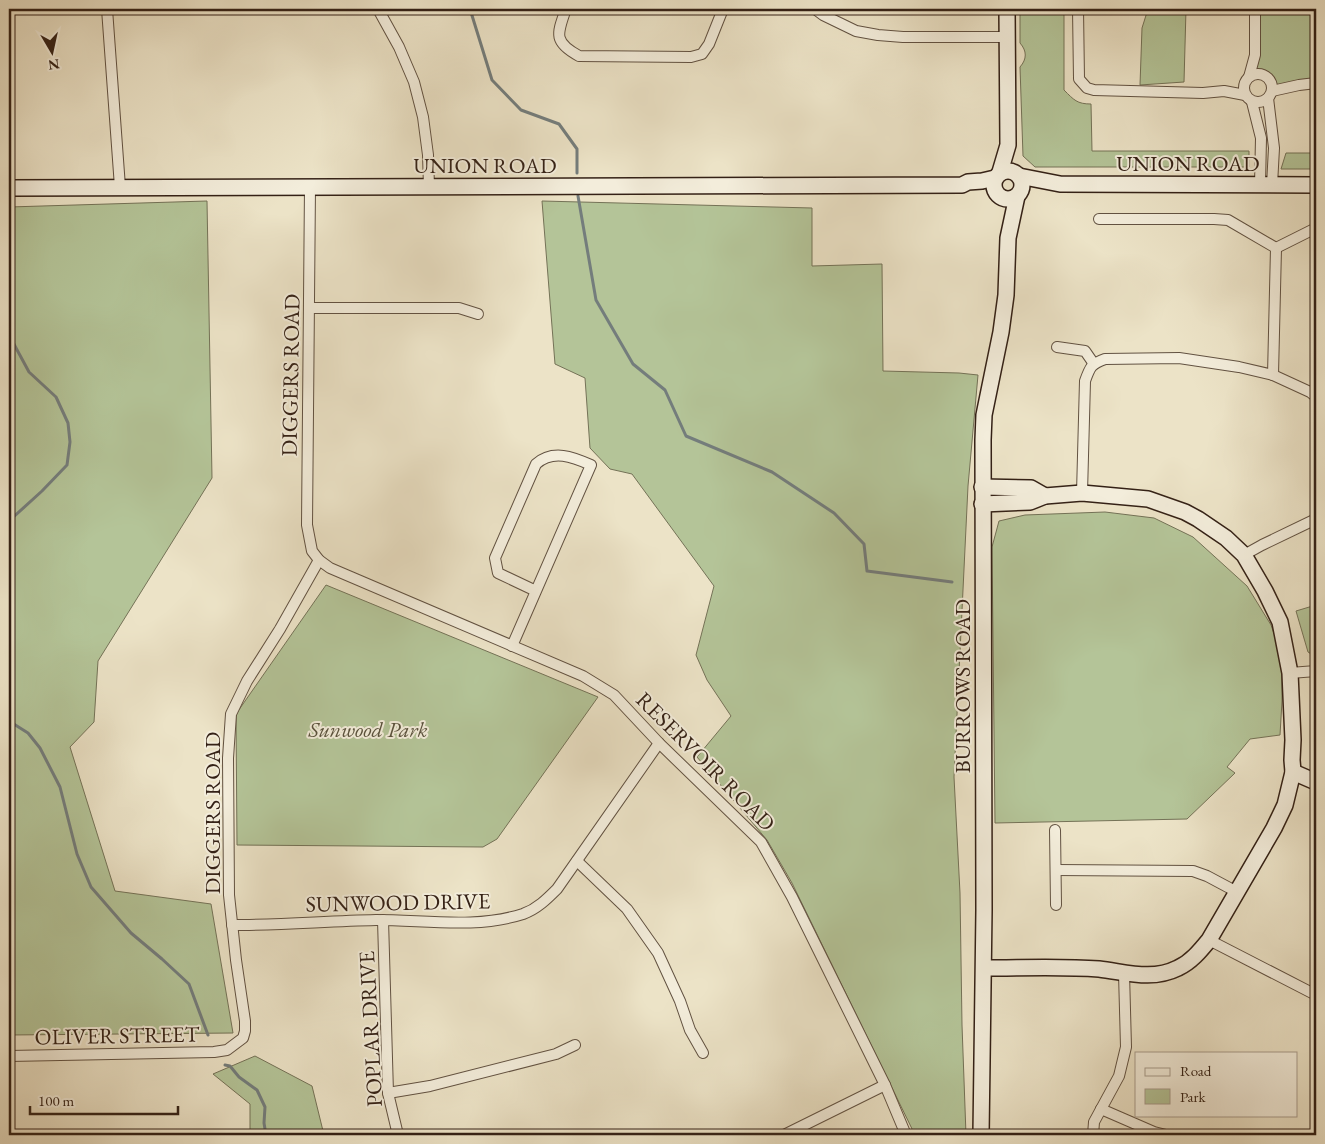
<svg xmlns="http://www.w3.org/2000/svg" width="1325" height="1144" font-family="'EB Garamond',serif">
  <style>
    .green { fill: #b4c498; stroke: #747257 }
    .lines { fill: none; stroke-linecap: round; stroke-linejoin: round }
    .stream { stroke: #747d7c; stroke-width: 3 }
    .street-casing { stroke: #625242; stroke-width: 12 }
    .secondary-casing { stroke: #342116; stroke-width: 18 }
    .street { stroke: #f3eddb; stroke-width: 10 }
    .secondary { stroke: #f3eddb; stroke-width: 15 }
    .labels { text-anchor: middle; stroke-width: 4; stroke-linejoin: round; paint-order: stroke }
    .street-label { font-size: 22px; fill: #342116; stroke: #f3eddb }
    .park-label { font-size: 22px; font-style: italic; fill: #5a523d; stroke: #f3eddb }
  </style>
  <rect width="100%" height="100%" fill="#ece3c7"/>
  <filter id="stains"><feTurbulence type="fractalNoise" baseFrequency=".004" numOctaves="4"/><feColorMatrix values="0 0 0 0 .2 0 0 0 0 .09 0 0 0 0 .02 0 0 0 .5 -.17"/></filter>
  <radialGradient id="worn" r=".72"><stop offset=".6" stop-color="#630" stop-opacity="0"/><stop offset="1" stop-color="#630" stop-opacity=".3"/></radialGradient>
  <!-- green -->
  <g class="green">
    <path d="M1020,9H1064V90C1074,100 1077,104 1091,104L1092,151H1249V167H1035L1023,156L1020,67C1027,59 1027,51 1020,43Z"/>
    <path d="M1148,9H1186L1184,82L1140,85L1142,28Z"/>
    <path d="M1255,9H1316V84L1277,86L1258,73L1255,65Z"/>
    <path d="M1286,153H1316V169H1281Z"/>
    <path d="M207,201L212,478L98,661L94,722L70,747L115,891L211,904L233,1033L9,1035V207Z"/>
    <path d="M542,201L812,208V266L882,264L883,371L959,373L978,375L968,486L954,777L960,893L962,1025L966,1135H915L792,883L767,840L697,757L731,716L707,680L696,655L714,586L632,474L610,469L590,448L585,378L555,364Z"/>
    <path d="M1105,512L1154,518L1193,537L1247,586L1271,625L1278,645L1282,668V701L1280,735L1250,739L1227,767L1235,773L1187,819L995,823L992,547L999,521L1025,515Z"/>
    <path d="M326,585L598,697L497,839L483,847L237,845L236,714Z"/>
    <path d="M1316,605V657L1308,652L1296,611Z"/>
    <path d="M255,1056L312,1086L324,1135H250V1104L213,1074Z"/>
  </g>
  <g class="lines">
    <!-- stream -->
    <g class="stream">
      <path d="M470,9L492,80L521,110L559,124L577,149V173"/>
      <path d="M578,196L596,300L633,364L665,390L686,436L772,472L834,513L864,544L867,571L952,582"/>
      <path d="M9,335L29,372L56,397L68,423L70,442L67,465L42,491L9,521"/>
      <path d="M9,721L28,733L40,748L60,787L77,854L91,887L131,933L162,959L189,984L208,1035"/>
      <path d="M225,1065L230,1066L239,1077L257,1090L265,1107L264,1123L266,1135"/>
    </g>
    <defs>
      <g id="street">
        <path d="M107,9L120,187"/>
        <path d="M378,9L399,47L414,82L423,117L428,155L429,187"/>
        <path d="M566,9C557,34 553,42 579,56L691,57L702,54L709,44L723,9"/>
        <path d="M815,9L823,15L856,31L878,35L903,37H1007"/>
        <path d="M1078,9L1079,79L1087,88L1094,90L1203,93L1224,91L1245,95"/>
        <circle cx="1258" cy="88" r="14"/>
        <path d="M1249,77L1255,55V9"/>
        <path d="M1272,91L1299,85L1316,83"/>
        <path d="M1268,98L1274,148L1272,185"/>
        <path d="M1252,102L1261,138L1260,185"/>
        <path d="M310,187L307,525L312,551L319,560L330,568L583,676L614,695L659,743L761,842L792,897L885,1085L906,1135"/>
        <path d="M1099,219H1214L1228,220L1276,248L1273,375"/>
        <path d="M1276,248L1316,228"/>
        <path d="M309,308H459L478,314"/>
        <path d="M1057,347L1085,351L1094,364"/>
        <path d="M1082,493L1085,381C1090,367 1091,364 1105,359L1179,358L1239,367L1273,375L1310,392L1316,397"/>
        <path d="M1244,555L1262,545L1316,519"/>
        <path d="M512,646L591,465C573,457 553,449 536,464L495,558L498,573L536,591"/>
        <path d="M1290,673L1316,671"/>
        <path d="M1055,830L1056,905"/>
        <path d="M577,861L627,909L658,953L680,1001L690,1030L703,1053"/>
        <path d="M1056,870L1193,871L1207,876L1237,892"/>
        <path d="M383,920L388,1093L398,1135"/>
        <path d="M232,925C280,925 328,921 376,920C425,920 476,929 523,914C537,909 547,899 557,889L659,743"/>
        <path d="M1209,940L1316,995"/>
        <path d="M9,1056L214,1052L227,1050L243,1038L245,1031V1021L236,960L229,895L228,758L231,714L247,681L280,629L319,560"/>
        <path d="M388,1093L430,1086L556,1054L575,1045"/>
        <path d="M1101,1109L1154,1132L1166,1135"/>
        <path d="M784,1135L885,1085"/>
        <path d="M1093,1135L1094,1122L1119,1076L1126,1047L1124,973"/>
      </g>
      <g id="secondary">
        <circle cx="1008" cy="185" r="14"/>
        <path d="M1000,172L1008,145L1007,9"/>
        <path d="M1019,176L1060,184L1316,185"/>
        <path d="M9,188L962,185L968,182L982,181L995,178"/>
        <path d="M982,487L1031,488L1045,496"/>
        <path d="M982,504L1030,502L1045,496L1082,493L1148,499L1185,512L1198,519L1226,538L1244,555L1265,591L1280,622L1290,673L1293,740L1292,760L1293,772L1285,805L1274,828L1209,940C1200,951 1191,962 1178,968C1152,981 1126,972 1099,969C1061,966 1022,968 984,968"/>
        <path d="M1293,772L1316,782"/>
        <path d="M981,1135L984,910L983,440L984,415L1001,332L1006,295L1008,238L1017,196"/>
      </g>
    </defs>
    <!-- street casing -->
    <use href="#street" class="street-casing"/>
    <!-- secondary casing -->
    <use href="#secondary" class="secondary-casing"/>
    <!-- street -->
    <use href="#street" class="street"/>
    <!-- secondary -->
    <use href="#secondary" class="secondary"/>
  </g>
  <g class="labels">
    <!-- street labels -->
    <g class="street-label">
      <text x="1188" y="171">UNION ROAD</text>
      <text x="485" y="173">UNION ROAD</text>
      <text transform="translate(290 375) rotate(-89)" y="8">DIGGERS ROAD</text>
      <text transform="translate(962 686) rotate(-90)" y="8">BURROWS ROAD</text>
      <text transform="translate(706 761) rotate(45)" y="8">RESERVOIR ROAD</text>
      <text transform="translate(212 813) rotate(-90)" y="8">DIGGERS ROAD</text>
      <text transform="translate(398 902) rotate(-1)" y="8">SUNWOOD DRIVE</text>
      <text transform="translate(370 1029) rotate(-93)" y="8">POPLAR DRIVE</text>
      <text transform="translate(117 1035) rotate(-1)" y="8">OLIVER STREET</text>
    </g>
    <!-- park labels -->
    <g class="park-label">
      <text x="368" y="737">Sunwood Park</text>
    </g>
  </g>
  <!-- margin -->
  <rect width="1325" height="1144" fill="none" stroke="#ece3c7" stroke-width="30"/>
  <rect x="10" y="10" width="1305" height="1124" fill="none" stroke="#342116" stroke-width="2.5"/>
  <rect x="15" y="15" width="1295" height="1114" fill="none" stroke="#342116"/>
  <!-- legend -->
  <rect x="1135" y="1052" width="162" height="65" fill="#f3eddb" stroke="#a79b8c"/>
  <rect x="1145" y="1068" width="25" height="8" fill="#f3eddb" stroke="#a79b8c"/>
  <text x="1180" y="1076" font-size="15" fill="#342116">Road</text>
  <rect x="1145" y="1089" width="25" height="15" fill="#b4c498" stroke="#a79b8c"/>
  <text x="1180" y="1102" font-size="15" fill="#342116">Park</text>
  <!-- north arrow -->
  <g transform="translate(52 52) rotate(171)" stroke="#f3eddb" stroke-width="4" paint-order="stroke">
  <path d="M0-4L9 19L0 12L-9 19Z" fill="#342116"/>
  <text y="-8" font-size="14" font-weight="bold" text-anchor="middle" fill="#342116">N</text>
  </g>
  <!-- scale -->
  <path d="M30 1106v8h148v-8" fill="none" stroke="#342116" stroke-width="2.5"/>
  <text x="38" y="1106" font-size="15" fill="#342116" stroke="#f3eddb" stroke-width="4" paint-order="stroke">100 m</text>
  <rect width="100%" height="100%" filter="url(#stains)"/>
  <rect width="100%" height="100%" fill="url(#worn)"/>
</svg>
